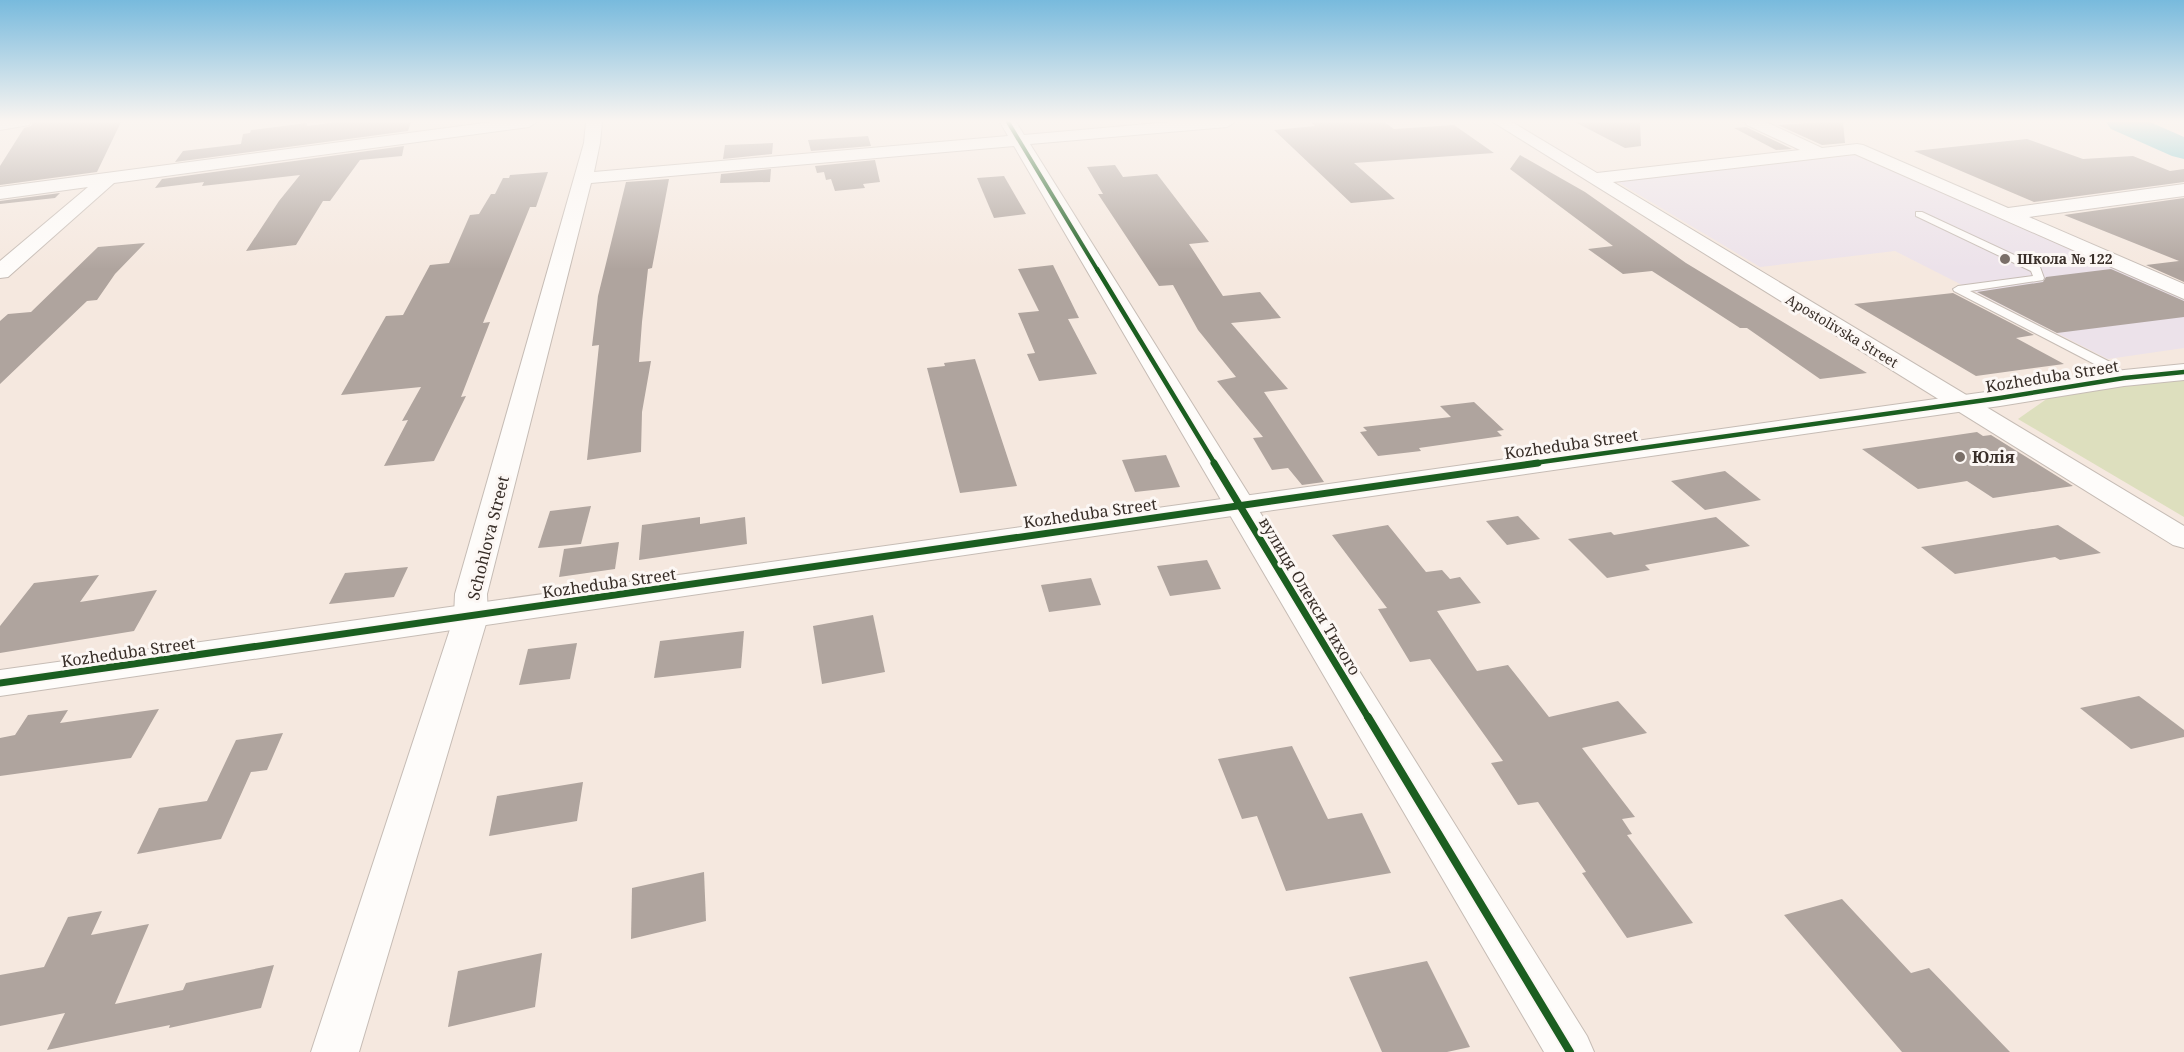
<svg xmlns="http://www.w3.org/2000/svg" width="2184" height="1052" font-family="'Noto Serif',serif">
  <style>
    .education { fill: #ece2ea }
    .green { fill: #dddfbe }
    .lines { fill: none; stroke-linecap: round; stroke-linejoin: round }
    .river { fill: #71c4cc; fill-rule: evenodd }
    .building { fill: #afa49e }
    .service-casing { stroke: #c6bcb5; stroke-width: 2 }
    .minor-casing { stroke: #c6bcb5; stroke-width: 2 }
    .tertiary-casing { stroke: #c6bcb5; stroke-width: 2 }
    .service { fill: #fefcfa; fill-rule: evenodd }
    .minor { fill: #fefcfa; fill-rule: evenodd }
    .tertiary { fill: #fefcfa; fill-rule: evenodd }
    .cycleway-far3-casing { stroke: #fcf7f4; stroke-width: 6 }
    .cycleway-far2-casing { stroke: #fcf7f4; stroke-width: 8 }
    .cycleway-far1-casing { stroke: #fcf7f4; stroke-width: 10 }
    .cycleway-casing { stroke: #fcf7f4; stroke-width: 12 }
    .cycleway-far3 { stroke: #1b5e20; stroke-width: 4 }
    .cycleway-far2 { stroke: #1b5e20; stroke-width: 4.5 }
    .cycleway-far1 { stroke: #1b5e20; stroke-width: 7 }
    .cycleway { stroke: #1b5e20; stroke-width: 8 }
    .poi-dot { fill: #7a6f68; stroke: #fcf7f4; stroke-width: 2 }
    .labels { text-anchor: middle; stroke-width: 6; stroke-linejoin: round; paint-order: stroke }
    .far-poi-label { font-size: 14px; font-weight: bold; fill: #382e28; stroke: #fcf7f4; text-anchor: start }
    .far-street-label { font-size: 14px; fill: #382e28; stroke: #fcf7f4 }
    .street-label { font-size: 16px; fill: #382e28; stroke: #fcf7f4 }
    .poi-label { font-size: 16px; font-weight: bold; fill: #382e28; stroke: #fcf7f4; text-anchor: start }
  </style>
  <rect width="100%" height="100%" fill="#f5e8df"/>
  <!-- education -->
  <path class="education" d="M1865,154L2184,297V348L2108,359L1895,251L1760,267L1616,181Z"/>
  <!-- green -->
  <path class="green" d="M2184,376V517L2018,419L2048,398Z"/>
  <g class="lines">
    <!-- river -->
    <path class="river" d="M2106,122H2150L2184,137V159L2172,156L2111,129Z"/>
  </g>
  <!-- building -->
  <g class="building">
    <path d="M33,122H121L97,172L0,185V166L24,128L31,126Z"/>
    <path d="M339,122H411L408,131L175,162L183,151L241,144L243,134L250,133L251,130L307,123V126Z"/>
    <path d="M1311,122H1384L1394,129L1454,125L1494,153L1354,163L1395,199L1351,203L1274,130L1315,126Z"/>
    <path d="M1575,122H1640L1641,146L1625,148Z"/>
    <path d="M1832,122H1843L1845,143L1822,145L1778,125Z"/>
    <path d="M1746,127L1792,149L1776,150L1734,128Z"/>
    <path d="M868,136L871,146L811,151L808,140Z"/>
    <path d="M2027,139L2083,159L2133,156L2170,171L2184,169V182L2034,202L1914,151Z"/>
    <path d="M773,143L772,154L723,159L725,145Z"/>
    <path d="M404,146L402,156L360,160L330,201H323L296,245L246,251L279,201L300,175L202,186L204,182L155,188L162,179Z"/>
    <path d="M1520,155L1585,192L1686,263L1867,373L1820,379L1747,328H1740L1652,271L1623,274L1588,249L1613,246L1510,169Z"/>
    <path d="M875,160L880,182L863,184L865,188L835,191L831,179L826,180L824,172L817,173L815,166Z"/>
    <path d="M1115,165L1123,177L1157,174L1209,242L1189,244L1223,296L1260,292L1281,318L1231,323L1288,389L1264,392L1324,482L1302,485L1288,468L1272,470L1253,438L1263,437L1217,381L1236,377L1198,330L1173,285L1159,286L1098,194H1103L1087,167Z"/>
    <path d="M771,169L770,182L720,183L721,174Z"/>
    <path d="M548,172L536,207H530L483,323L490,322L461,397L466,396L434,461L384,466L408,420L402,421L421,387L341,395L386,316L403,315L430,265L449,263L470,215L479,214L491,194H495L503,178H509L510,175Z"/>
    <path d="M1004,176L1026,214L994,218L977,178Z"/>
    <path d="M669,179L652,268L648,269L642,322L639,362L651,361L642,412L641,452L587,460L599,345L592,346L598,296L626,182Z"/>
    <path d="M60,193L55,198L0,204V201Z"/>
    <path d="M2184,198V282L2146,265L2179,261L2064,215Z"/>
    <path d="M145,243L115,274L97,300L87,301L0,384V321L8,314L31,312L98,247Z"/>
    <path d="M1053,265L1079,318L1068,319L1097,374L1039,381L1027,354L1035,353L1018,313L1039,311L1018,269Z"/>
    <path d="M2111,269L2184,301V317L2057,333L1977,292L2043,282L2046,277Z"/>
    <path d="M1953,293L2034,335L2016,338L2064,364L1976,376L1854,304Z"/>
    <path d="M975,359L1017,486L960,493L927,368L945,366L944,363Z"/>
    <path d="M1474,402L1504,430L1497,431L1502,436L1419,448L1421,451L1378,456L1360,432L1367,431L1363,427L1451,417L1440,406Z"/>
    <path d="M1977,432L1983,436L1991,435L2073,486L1993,498L1967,481L1918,489L1862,449Z"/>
    <path d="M1166,455L1180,487L1135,492L1122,460Z"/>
    <path d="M1725,471L1761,500L1705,510L1671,481Z"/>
    <path d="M591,506L581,544L538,548L550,511Z"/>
    <path d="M1518,516L1540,539L1507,545L1486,521Z"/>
    <path d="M700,517V524L745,517L747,544L639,560L642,525Z"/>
    <path d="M1716,517L1750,546L1645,565L1650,570L1607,578L1568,539L1611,532L1614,535Z"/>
    <path d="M1388,525L1426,572L1442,570L1450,579L1460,577L1481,603L1437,611L1477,671L1508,665L1549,717L1618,701L1647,733L1582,748L1635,817L1622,819L1632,834L1627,835L1693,923L1627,938L1582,873L1586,872L1538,802L1518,805L1491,763L1503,761L1430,659L1410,662L1378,609L1387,608L1332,535Z"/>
    <path d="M2058,525L2101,553L2060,560L2055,557L1955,574L1921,547Z"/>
    <path d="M619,542L615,569L559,577L564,549Z"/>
    <path d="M1207,560L1221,589L1170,596L1157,566Z"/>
    <path d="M408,567L394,597L329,604L345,573Z"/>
    <path d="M99,575L80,602L157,590L134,631L0,653V626L34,583Z"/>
    <path d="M1091,578L1101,605L1049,612L1041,585Z"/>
    <path d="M873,615L885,672L822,684L813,626Z"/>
    <path d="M744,631L741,668L654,678L660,641Z"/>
    <path d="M577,643L570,679L519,685L528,649Z"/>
    <path d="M2139,696L2184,730V737L2131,749L2080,708Z"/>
    <path d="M159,709L131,758L0,776V738L15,735L28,715L68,710L60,723Z"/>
    <path d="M283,733L267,770L251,772L221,839L137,854L159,808L207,801L236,740Z"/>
    <path d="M1292,746L1328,819L1362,813L1391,873L1286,891L1257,816L1242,819L1218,759Z"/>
    <path d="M583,782L577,821L489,836L497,796Z"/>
    <path d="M704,872L706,921L631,939L632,888Z"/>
    <path d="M1842,899L1911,973L1929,968L2010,1052H1902L1784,915Z"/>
    <path d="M102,911L91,935L149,924L115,1004L183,990L186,983L274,965L261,1008L169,1028L170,1025L47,1050L65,1013L0,1026V975L44,967L68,917Z"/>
    <path d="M542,953L535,1007L448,1027L458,971Z"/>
    <path d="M1427,961L1470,1047L1447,1052H1382L1349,977Z"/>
  </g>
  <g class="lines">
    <defs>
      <path id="service" d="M1916,212H1922L2040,267L2044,278L2043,280L1970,291L2112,363L2128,375L2130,378L2128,381H2120L2104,369L1954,291L1953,289L1958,286L2033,276L2031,271L1916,216Z"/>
      <g id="minor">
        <path d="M0,122H31L29,125L0,130Z"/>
        <path d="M492,122H537L529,127L114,183L8,277L0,278V261L88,187L0,199V187Z"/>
        <path d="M586,122H602L600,143L594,172L1008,136L1000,122H1016L1024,135L1170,122H1235L1227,127L1030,144L1587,1036L1594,1052H1544L1014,146L591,183L487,594L488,617L359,1052H311L454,617L455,594L574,178L584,143Z"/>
        <path d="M1493,122H1512L1597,173L1800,150L1747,125L1745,122H1766L1822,148L1857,144L1863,145L2008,208L2184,184V196L2029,217L2184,284V299L1855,154L1613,182L2184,526V548L2173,545Z"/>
      </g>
      <path id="tertiary" d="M2184,364V380L2124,386L2000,406L1239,515L0,696V670L2000,390L2124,370Z"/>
    </defs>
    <!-- service casing -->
    <use href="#service" class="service-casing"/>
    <!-- minor casing -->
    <use href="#minor" class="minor-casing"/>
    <!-- tertiary casing -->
    <use href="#tertiary" class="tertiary-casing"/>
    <!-- service -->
    <use href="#service" class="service"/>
    <!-- minor -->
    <use href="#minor" class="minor"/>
    <!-- tertiary -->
    <use href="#tertiary" class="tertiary"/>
    <defs>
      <path id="cycleway-far3" d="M1008,122L1098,271"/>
      <g id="cycleway-far2">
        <path d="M1097,269L1215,464"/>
        <path d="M1527,464L2000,398L2124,378L2184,372"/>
      </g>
      <g id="cycleway-far1">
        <path d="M1214,463L1369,719"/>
        <path d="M0,683L1538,463"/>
      </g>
      <path id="cycleway" d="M1368,717L1570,1052"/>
    </defs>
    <!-- cycleway-far3 casing -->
    <use href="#cycleway-far3" class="cycleway-far3-casing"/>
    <!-- cycleway-far2 casing -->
    <use href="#cycleway-far2" class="cycleway-far2-casing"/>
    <!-- cycleway-far1 casing -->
    <use href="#cycleway-far1" class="cycleway-far1-casing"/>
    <!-- cycleway casing -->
    <use href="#cycleway" class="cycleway-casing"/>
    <!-- cycleway-far3 -->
    <use href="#cycleway-far3" class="cycleway-far3"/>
    <!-- cycleway-far2 -->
    <use href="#cycleway-far2" class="cycleway-far2"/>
    <!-- cycleway-far1 -->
    <use href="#cycleway-far1" class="cycleway-far1"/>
    <!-- cycleway -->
    <use href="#cycleway" class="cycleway"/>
  </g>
  <!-- sky -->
  <linearGradient id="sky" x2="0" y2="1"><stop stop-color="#78badd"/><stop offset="0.45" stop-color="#faf5f1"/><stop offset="1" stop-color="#faf5f1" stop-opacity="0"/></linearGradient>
  <rect width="2184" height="269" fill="url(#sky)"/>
  <!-- markers -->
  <g class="poi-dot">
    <circle cx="2005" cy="259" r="6"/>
    <circle cx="1960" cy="457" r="6"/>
  </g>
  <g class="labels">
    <!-- far-poi labels -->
    <g class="far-poi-label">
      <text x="2017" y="264">Школа № 122</text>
    </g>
    <!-- far-street labels -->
    <g class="far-street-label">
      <text transform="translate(1842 331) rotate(31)" y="5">Apostolivska Street</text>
    </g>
    <!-- street labels -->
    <g class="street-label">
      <text transform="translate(2052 376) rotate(-9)" y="6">Kozheduba Street</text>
      <text transform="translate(1571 444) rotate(-8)" y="6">Kozheduba Street</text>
      <text transform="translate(1090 513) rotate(-8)" y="6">Kozheduba Street</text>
      <text transform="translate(488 538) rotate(-76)" y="6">Schohlova Street</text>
      <text transform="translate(609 583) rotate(-8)" y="6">Kozheduba Street</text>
      <text transform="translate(1310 596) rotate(59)" y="6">вулиця Олекси Тихого</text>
      <text transform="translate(128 652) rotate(-8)" y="6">Kozheduba Street</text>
    </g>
    <!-- poi labels -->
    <g class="poi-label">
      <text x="1972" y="463">Юлія</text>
    </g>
  </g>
</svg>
